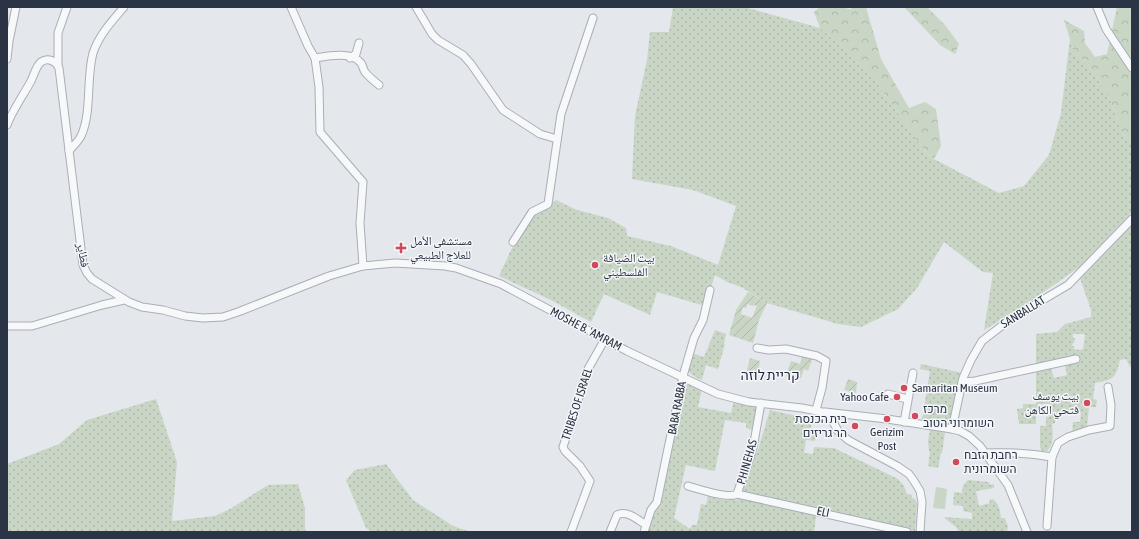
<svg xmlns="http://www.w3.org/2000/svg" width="1139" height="539" font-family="'Asap Condensed','Noto Naskh Arabic',Heebo,sans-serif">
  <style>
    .grass { fill: url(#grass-dots); fill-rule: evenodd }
    .forest { fill: url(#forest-crowns) }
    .garden { fill: url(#garden-furrows); fill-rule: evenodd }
    .pitch { fill: #c9d6c5 }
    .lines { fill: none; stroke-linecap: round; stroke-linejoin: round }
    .minor-casing { stroke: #a9aeb7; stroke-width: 9 }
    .minor { stroke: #f7f8fa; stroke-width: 7 }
    .poi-dot { fill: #d1495b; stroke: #f4f6f9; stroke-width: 1.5 }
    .labels { text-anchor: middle; stroke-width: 3; stroke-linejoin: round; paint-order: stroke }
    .poi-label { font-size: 12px; fill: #2b3445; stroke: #f4f6f9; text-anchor: start }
    .street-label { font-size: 12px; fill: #2b3445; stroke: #f4f6f9 }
    .quarter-label { font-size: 14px; fill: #1d2536; stroke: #f4f6f9 }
  </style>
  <defs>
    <pattern id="grass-dots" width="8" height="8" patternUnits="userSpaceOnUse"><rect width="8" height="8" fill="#c9d6c5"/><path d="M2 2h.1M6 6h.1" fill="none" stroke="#adb8ab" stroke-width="1.8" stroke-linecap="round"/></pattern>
    <pattern id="forest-crowns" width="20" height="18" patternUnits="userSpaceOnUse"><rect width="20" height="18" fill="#c9d6c5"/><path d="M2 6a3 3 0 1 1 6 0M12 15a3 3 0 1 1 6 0" fill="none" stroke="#adb8ab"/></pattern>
    <pattern id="garden-furrows" width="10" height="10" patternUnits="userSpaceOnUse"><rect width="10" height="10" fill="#c9d6c5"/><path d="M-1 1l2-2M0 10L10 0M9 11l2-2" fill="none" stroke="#adb8ab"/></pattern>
  </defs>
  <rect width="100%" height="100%" fill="#e4e7ec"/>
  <!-- grass -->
  <g class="grass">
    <path d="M673,7H744L820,28L842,46L876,82L925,151L934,159L999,193L1024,186L1049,155L1061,113L1070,38L1074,52L1088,64L1109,97L1123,134L1132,142V212L1081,266L1022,307L984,330L993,273L983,272L944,242L917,288L898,309L861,327L838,324L767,303L741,287L727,282L715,275L705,306L657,292L650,315L604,294L591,322L551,300L499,276L511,250L534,212L550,206L556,200L577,210L608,218L626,228L627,236L671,246L718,265L736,206L693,190L632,179L635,116L647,60L650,32H669Z"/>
    <path d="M1132,223V366L1130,367L1126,359L1120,360C1115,380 1114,379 1095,383L1093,399L1097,400L1096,407H1089L1087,428L1072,434L1073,422H1080L1081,412L1068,413L1063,416L1055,417V423L1052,424C1053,434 1054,444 1047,451H1042L1040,447V426H1046V417H1049L1050,404H1038V413L1036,414V424H1019L1017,409L1023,408V404H1036V371L1051,368L1054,378L1067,375L1065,365L1077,361L1036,365V334L1057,332L1065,324L1091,317V310L1080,278L1110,248ZM1073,334H1083L1085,335L1083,349L1080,350L1074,349V346H1072L1073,343H1074L1075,338H1073Z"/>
    <path d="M715,330L726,334L724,344H725L718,369L706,365L702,380C685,373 686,369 692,353L704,357Z"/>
    <path d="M921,364L963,373L949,425L922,420L930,371L920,369Z"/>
    <path d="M686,385H691L702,389L698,407L731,413L734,400L758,406L753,430L746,428V423L725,420L715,471L686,465L674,518L690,529L692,525H697L701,504L706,505L708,495L738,500L739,497L814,513L816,517L814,532H647L654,510L661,505L675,426L683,388Z"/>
    <path d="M156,399L177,462L172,521L215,516L230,509L268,485L298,484L305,508V529L307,532H7V464L59,444L87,420Z"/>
    <path d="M770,410L810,419L812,423L810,430L817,431L815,441L806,440L804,453L813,454L814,447L830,448H834L898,479L904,486L907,494L912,495V498L915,499L917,503L915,531L742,492L754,451L757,453Z"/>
    <path d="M930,429L945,432L942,453H941L938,468L928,466L930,452L929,451L928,441Z"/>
    <path d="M386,464L413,500L453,526L471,532H373L366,528L346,480L355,470Z"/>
    <path d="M968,480L989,482L990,485L994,484V488L976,491L979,506L990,503L989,500L993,499C999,504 1000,510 1001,518H1005L1008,527L1007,532H959L956,527L943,517L972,519V513L963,511V506L953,505L954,492L962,493L963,485Z"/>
  </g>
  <!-- forest -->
  <g class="forest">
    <path d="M820,7H842L852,10L850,7H866L881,59L909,108L925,102L936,109L941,146L934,159L925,151L876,82L842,46L820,28L814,12Z"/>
    <path d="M904,7H927L945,25L959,44L955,54L940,45Z"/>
    <path d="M1117,7H1132V142L1123,134L1109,97L1088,64L1074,52L1064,20L1084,31L1085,43L1095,57L1107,54Z"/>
  </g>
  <!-- garden -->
  <g class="garden">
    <path d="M748,292L767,303L759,320L753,343L729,335L736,310ZM747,304L753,306L754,305L757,306L752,318L741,314L743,307L746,308Z"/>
    <path d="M803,354L813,357L808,371L804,369L801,378L793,379L787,377L786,375L791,361L800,364Z"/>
    <path d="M750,358L760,361L757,377L746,374Z"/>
    <path d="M848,379L857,382L856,393L844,390Z"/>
  </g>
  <!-- pitch -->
  <path class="pitch" d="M936,487L947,489L945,509L933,508Z"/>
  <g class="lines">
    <defs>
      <g id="minor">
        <path d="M291,7L308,46L315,58L319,87L320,132L363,182L360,223L363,266"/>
        <path d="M416,7L432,34L438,40L463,55L471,64L503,110L540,134L557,139"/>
        <path d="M1097,7L1106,29L1132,68"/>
        <path d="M315,58C328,56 351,51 361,63C363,66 363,69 365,72C369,77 374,81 379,85"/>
        <path d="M350,58L356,54L359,43"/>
        <path d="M7,59L9,41L16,7"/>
        <path d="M58,65V33L67,7"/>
        <path d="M7,125C13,109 23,96 31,81C34,75 36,66 41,62C48,57 56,61 59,68L83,265L87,273L92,279L129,302L142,307L163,310L185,316L203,318L223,317L238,312L329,276L363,266L395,263L445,266L456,268L501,284L627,351L718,394L749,402L802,408L827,413L831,418L838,431L848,440L897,466L909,474L914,481L920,491L922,502L920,532"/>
        <path d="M69,151C73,146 78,142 81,136C92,113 86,79 93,53C99,35 112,21 124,7"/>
        <path d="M513,242L532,212L548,204L561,114L593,18"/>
        <path d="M7,326H32L102,305L124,300"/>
        <path d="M757,348L769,350L786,349L817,356L826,361L822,388L816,410"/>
        <path d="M962,382L975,381L1076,359"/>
        <path d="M888,394L907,399"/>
        <path d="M825,412L887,419L952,429L960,431L969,436L980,446L1008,485L1027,532"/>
        <path d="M904,422L913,373"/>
        <path d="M952,429L963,378L971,360L982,341L1012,318L1068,285L1132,219"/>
        <path d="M985,453C1007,452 1030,453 1052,457"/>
        <path d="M688,486C698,489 729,499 737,494L753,448L761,403"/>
        <path d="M737,494L907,532"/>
        <path d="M1047,526L1052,457L1058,443L1068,437L1089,430L1110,426L1111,405L1108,387"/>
        <path d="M571,532L590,481L580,466L565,451L563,447L564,444L588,369L605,339"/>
        <path d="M610,532L617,515C627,510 637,519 646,525"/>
        <path d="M644,532L651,510L657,502L683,376L694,338L703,320L710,290"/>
      </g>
    </defs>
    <!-- minor casing -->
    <use href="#minor" class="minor-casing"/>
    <!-- minor -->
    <use href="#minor" class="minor"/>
  </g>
  <!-- markers -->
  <g class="poi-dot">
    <path d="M399 242h4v4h4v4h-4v4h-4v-4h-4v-4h4z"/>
    <circle cx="595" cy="265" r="4"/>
    <circle cx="904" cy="388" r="4"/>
    <circle cx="897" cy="397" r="4"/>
    <circle cx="1087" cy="403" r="4"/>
    <circle cx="915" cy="416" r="4"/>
    <circle cx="887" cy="419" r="4"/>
    <circle cx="855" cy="426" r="4"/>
    <circle cx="956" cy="462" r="4"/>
  </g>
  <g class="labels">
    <!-- poi labels -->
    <g class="poi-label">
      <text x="410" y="245">مستشفى الأمل<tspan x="410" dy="14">للعلاج الطبيعي</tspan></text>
      <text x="603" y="262">بيت الضيافة<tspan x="603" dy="14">الفلسطيني</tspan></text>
      <text x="912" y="392">Samaritan Museum</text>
      <text x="1079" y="400" text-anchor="end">بيت يوسف<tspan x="1079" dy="14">فتحي الكاهن</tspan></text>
      <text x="889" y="401" text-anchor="end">Yahoo Cafe</text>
      <text x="923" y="413">מרכז<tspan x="923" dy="14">השומרוני הטוב</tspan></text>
      <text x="847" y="423" text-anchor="end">בית הכנסת<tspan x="847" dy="14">הר גריזים</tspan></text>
      <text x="887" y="436" text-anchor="middle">Gerizim<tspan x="887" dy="14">Post</tspan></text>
      <text x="964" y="459">רחבת הזבח<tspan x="964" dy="14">השומרונית</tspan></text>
    </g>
    <!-- street labels -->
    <g class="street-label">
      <text transform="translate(83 255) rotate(79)" y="4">فطاير</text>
      <text transform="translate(1023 312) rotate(-32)" y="4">SANBALLAT</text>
      <text transform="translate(586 329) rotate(28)" y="4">MOSHE B. 'AMRAM</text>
      <text transform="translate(577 404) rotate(-72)" y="4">TRIBES OF ISRAEL</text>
      <text transform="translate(677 408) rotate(-79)" y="4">BABA RABBA</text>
      <text transform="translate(747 462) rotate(-74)" y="4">PHINEHAS</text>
      <text transform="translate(823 512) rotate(12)" y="4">ELI</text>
    </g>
    <!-- quarter labels -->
    <g class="quarter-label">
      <text x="770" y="380">קריית לוזה</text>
    </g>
  </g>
  <!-- border -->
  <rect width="1139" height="539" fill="none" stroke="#2b3445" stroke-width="16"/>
</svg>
